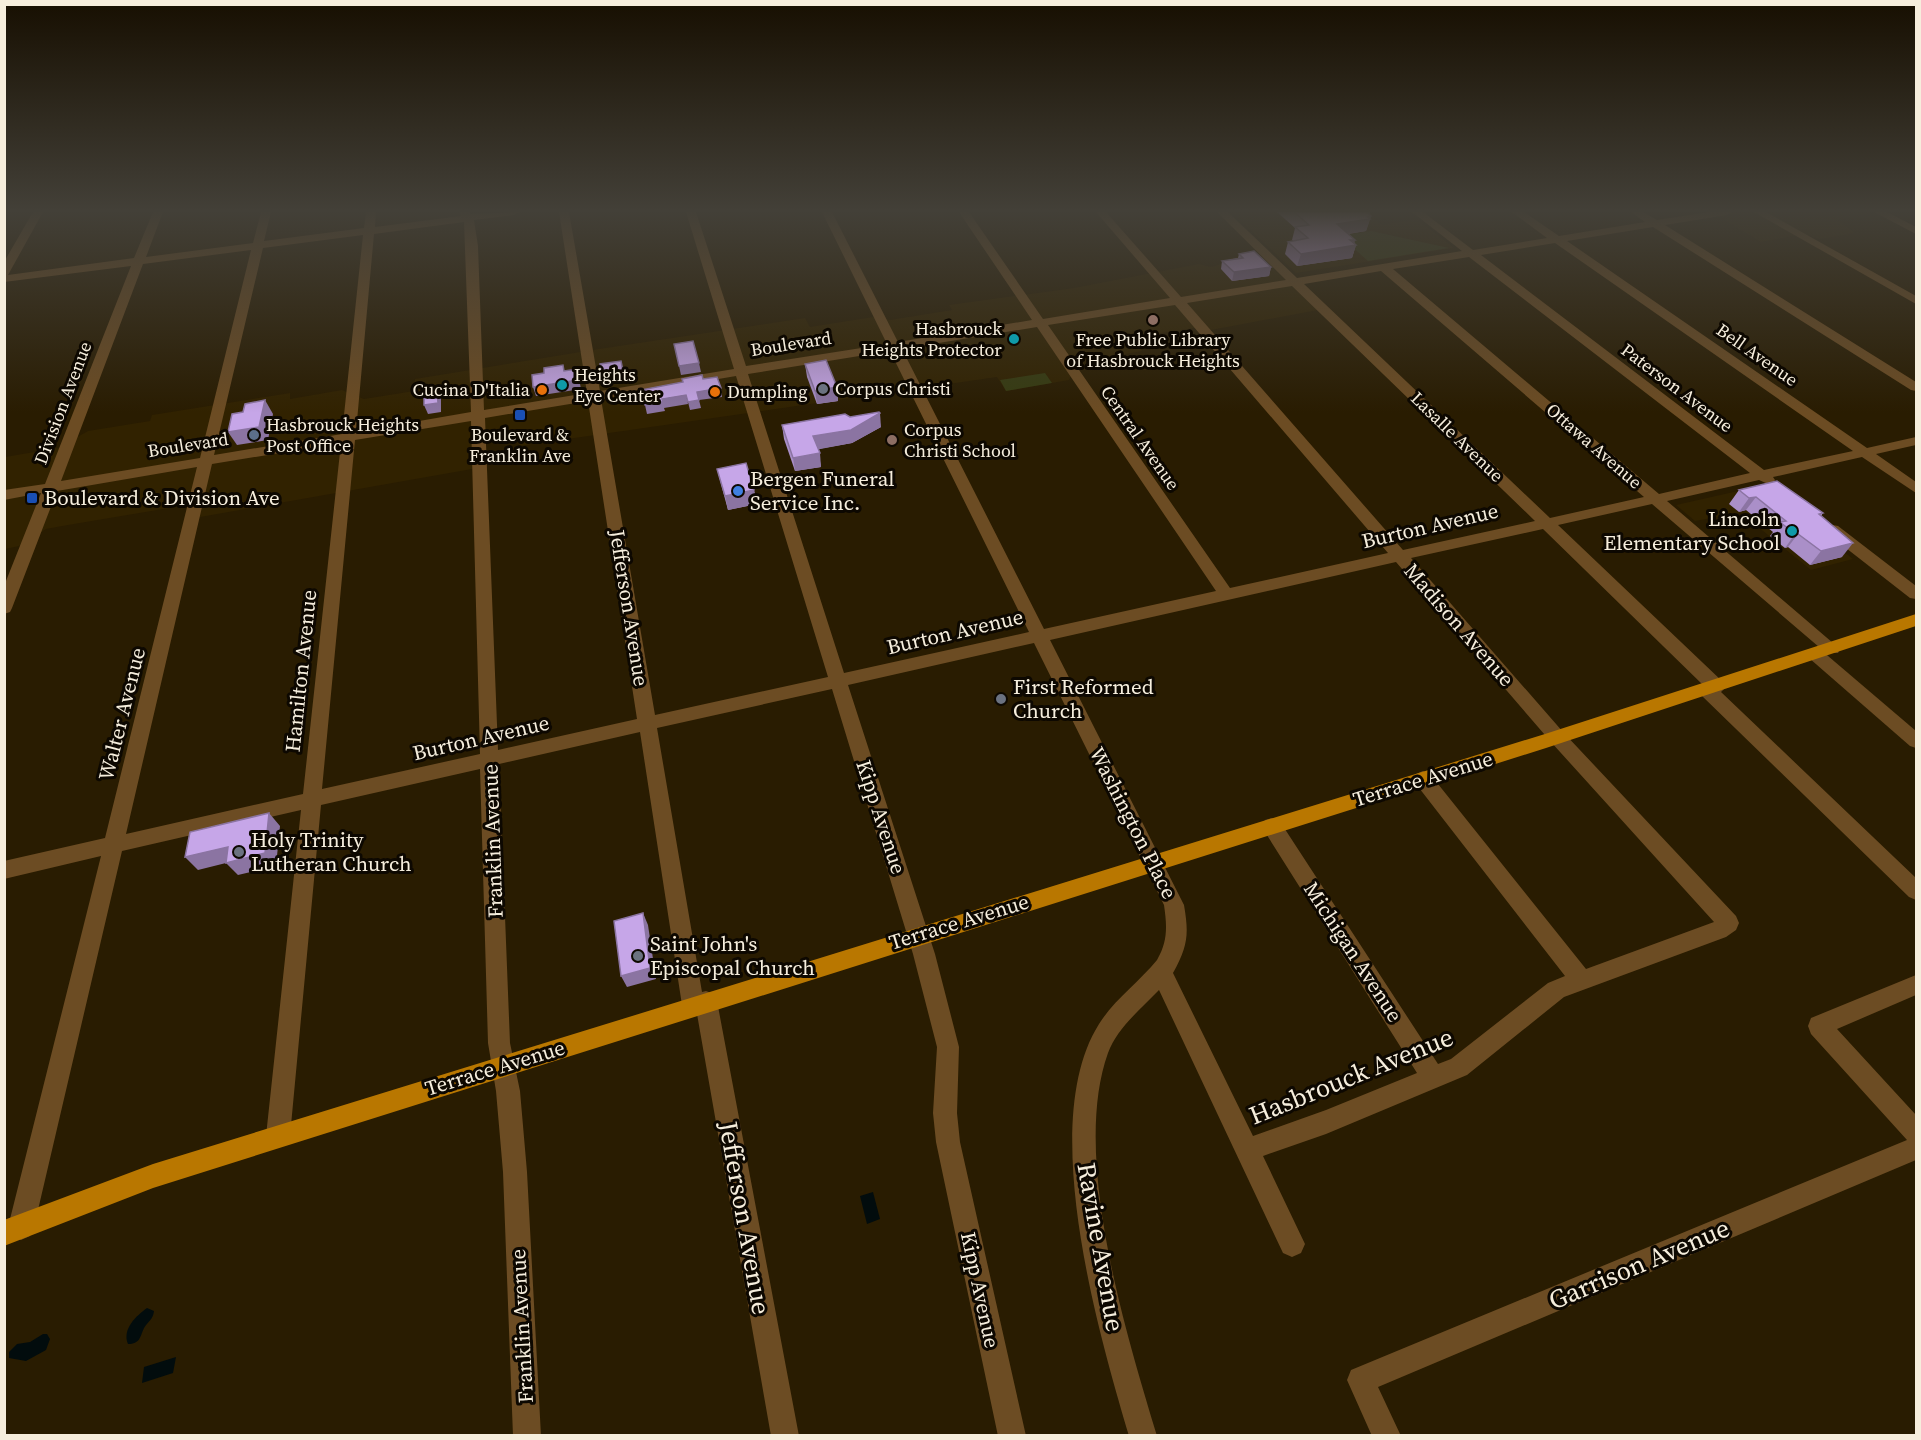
<svg xmlns="http://www.w3.org/2000/svg" width="1921" height="1440" font-family="'Source Serif 4',serif">
  <style>
    .built { fill: #312200 }
    .green { fill: #363b11 }
    .water { fill: #020c0d }
    .lines { fill: none; stroke-linecap: round; stroke-linejoin: round }
    .minor { fill: #6c4c23; fill-rule: evenodd }
    .major { fill: #b97700; fill-rule: evenodd }
    .wall { fill: #aa8fc8 }
    .shaded-wall { fill: #8b74a2 }
    .building { fill: #c6a6e8; stroke: #8b74a2; stroke-width: 1.5 }
    .education-dot { fill: #8d6e63; stroke: #0d0801; stroke-width: 2 }
    .culture-dot { fill: #0f9aa8; stroke: #0d0801; stroke-width: 2 }
    .worship-dot { fill: #6b7280; stroke: #0d0801; stroke-width: 2 }
    .food-dot { fill: #e8710a; stroke: #0d0801; stroke-width: 2 }
    .transit-dot { fill: #1a4fb4; stroke: #0d0801; stroke-width: 2 }
    .service-dot { fill: #5c6f8a; stroke: #0d0801; stroke-width: 2 }
    .shop-dot { fill: #3f7fe0; stroke: #0d0801; stroke-width: 2 }
    .labels { text-anchor: middle; stroke-width: 6; stroke-linejoin: round; paint-order: stroke }
    .far-poi-label { font-size: 18px; fill: #f6eedd; stroke: #0d0801; text-anchor: start }
    .far-street-label { font-size: 18px; fill: #f6eedd; stroke: #0d0801 }
    .poi-label { font-size: 21px; fill: #f6eedd; stroke: #0d0801; text-anchor: start }
    .street-label { font-size: 21px; fill: #f6eedd; stroke: #0d0801 }
    .near-street-label { font-size: 26px; fill: #f6eedd; stroke: #0d0801 }
  </style>
  <rect width="100%" height="100%" fill="#291c01"/>
  <!-- built -->
  <g class="built">
    <path d="M1231,212H1366L1382,225L1417,219L1454,248L1296,273Z"/>
    <path d="M1711,212H1874L1838,220L1855,233L1820,239L1804,234L1761,242Z"/>
    <path d="M1264,252L1318,310L1211,330L1194,328L1149,335L1158,346L1141,349L1142,351L1077,363L1069,380L1006,391L997,377L519,446L518,435L487,440L472,469L200,517L187,505L68,525L46,529L19,546L5,549V457L58,448L88,431L150,421L152,415L290,393V399L342,390L364,399L414,391L415,379L599,349L805,318L810,327L873,317L890,320L952,310L949,305L1074,288L1199,264L1211,267L1227,262L1231,258Z"/>
    <path d="M1760,486L1853,559L1811,570L1741,513L1695,521L1676,505Z"/>
  </g>
  <!-- green -->
  <g class="green">
    <path d="M1371,231L1449,248L1368,261L1340,236Z"/>
    <path d="M1045,373L1052,383L1006,391L1000,380Z"/>
  </g>
  <!-- water -->
  <g class="water">
    <path d="M873,1192L880,1219L867,1224L860,1196Z"/>
    <path d="M147,1308L154,1311C153,1320 148,1321 144,1328C140,1337 140,1344 128,1344C122,1329 136,1316 147,1308Z"/>
    <path d="M43,1334H47L50,1339L46,1350L26,1361L9,1358V1352L17,1344L30,1342Z"/>
    <path d="M176,1357L173,1373L142,1383L144,1367Z"/>
  </g>
  <g class="lines">
    <!-- minor -->
    <g class="minor">
      <path d="M33,212H43L8,275L134,258L153,212H163L146,257L253,243L261,212H271L264,241L364,228L366,212H376L375,227L461,216L459,212H469L471,214L519,212L514,215L474,220L478,246L484,410L587,393L559,212H569L600,391L734,369L686,212H696L746,366L887,344L822,212H832L898,342L1032,320L959,212H969L1043,319L1170,298L1096,212H1106L1181,297L1286,280L1217,212H1228L1297,278L1462,251L1412,212H1423L1473,250L1547,238L1512,212H1524L1559,236L1645,222L1631,212H1643L1657,220L1709,212H1732L1727,215L1665,225L1916,382V391L1911,390L1653,227L1567,241L1867,448L1916,437V445L1876,454L1916,482V493L1862,457L1773,477L1775,480L1773,483L1768,484L1759,480L1667,501L1840,649L1838,653H1826L1652,504L1558,525L1723,682L1726,687L1721,692L1916,878V900L1909,897L1701,695L1698,690L1703,685L1543,529L1411,558L1563,732L1736,916L1739,923L1736,930L1726,937L1564,997L1467,1075L1326,1134L1263,1156L1305,1244L1301,1253L1292,1257L1283,1253L1159,990C1141,1009 1117,1028 1108,1053C1071,1156 1126,1333 1157,1436H1129C1098,1331 1037,1122 1099,1024C1114,1000 1139,982 1157,960C1168,941 1167,926 1164,905L1034,643L848,685L935,954L959,1047L957,1113L960,1142L1026,1436H998L936,1142L933,1113L937,1047L913,954L832,689L657,728L702,992L706,991L714,994L717,1001L799,1436H771L697,1014L693,1015L685,1012L682,1005L640,732L499,764L510,1043L520,1091L527,1172L541,1436H513L503,1172L496,1091L488,1043L480,769L321,805L290,1136L286,1144L278,1148L270,1144L266,1136L301,810L122,851L34,1227L30,1236L21,1240L12,1236L8,1227L101,856L4,879V861L105,838L197,467L57,491L12,608L10,612L4,614V586L41,493L4,500V490L45,484L131,266L4,282V262ZM464,222L471,412L356,432L374,234ZM363,235L342,434L214,455L263,248ZM1555,243L1853,451L1764,470L1481,255ZM251,250L200,458L61,481L143,264ZM1469,257L1750,473L1659,494L1393,269ZM1381,271L1644,497L1550,518L1304,284ZM1292,286L1535,521L1403,550L1187,303ZM1175,305L1388,553L1230,588L1048,325ZM1037,327L1216,591L1044,629L902,349ZM890,351L1029,632L844,673L748,374ZM736,376L828,677L655,715L601,399ZM588,401L637,719L498,750L485,418ZM471,421L480,754L322,789L355,440ZM341,443L303,794L126,834L212,464ZM1396,562L1551,742L1714,922L1586,969L1430,774L1423,771L1416,774L1414,779L1416,784L1565,976L1548,983L1451,1059L1438,1064L1279,820L1272,818L1265,820L1262,826L1265,832L1417,1073L1326,1110L1253,1136L1173,973C1188,946 1189,934 1184,905L1050,640Z"/>
      <path d="M1754,212H1766L1916,296V304Z"/>
      <path d="M1874,212H1887L1916,227V234Z"/>
      <path d="M1833,525L1838,526L1916,586V599L1910,598L1828,534L1825,530Z"/>
      <path d="M1815,648L1821,650L1916,731V748L1910,746L1809,658L1806,654L1809,650Z"/>
      <path d="M1916,975V995L1837,1029L1916,1115V1160L1378,1387L1401,1436H1372L1347,1380L1351,1370L1907,1140L1811,1034L1808,1026L1811,1018Z"/>
    </g>
    <!-- major -->
    <path class="major" d="M1916,614V626L1546,748L153,1188L4,1246V1220L153,1164L1545,734Z"/>
  </g>
  <!-- wall -->
  <g class="wall">
    <path d="M1277,212H1370L1369,215L1371,216L1366,231L1349,234L1356,245L1352,258L1297,266L1285,254L1288,242L1294,241L1292,240L1295,228Z"/>
    <path d="M1239,254L1271,267L1269,276L1232,281L1221,269L1222,261L1238,258Z"/>
    <path d="M805,364L837,387L838,401L817,404L807,377Z"/>
    <path d="M850,417L881,427L852,443L818,449L821,467L795,471L784,439L782,425Z"/>
    <path d="M717,469L754,490L757,504L728,510Z"/>
    <path d="M1739,490L1823,513L1821,516L1842,557L1810,565L1788,547L1785,548L1770,536L1773,532L1746,510L1739,512L1729,504Z"/>
  </g>
  <!-- shaded-wall -->
  <g class="shaded-wall">
    <path d="M1366,212H1370L1368,217L1371,216L1366,231L1333,236L1337,224Z"/>
    <path d="M1350,240H1355L1354,246L1356,245L1352,258L1297,266L1301,254Z"/>
    <path d="M1271,267L1269,276L1232,281L1234,272Z"/>
    <path d="M621,361L625,380L605,384L602,375Z"/>
    <path d="M699,363L701,372L681,375L679,366Z"/>
    <path d="M577,369L579,378L581,389L536,396L533,387Z"/>
    <path d="M837,387L838,401L817,404L815,391Z"/>
    <path d="M721,388L722,397L699,400L701,408L690,410L688,402L697,392Z"/>
    <path d="M437,390L441,399V412L428,414L424,405Z"/>
    <path d="M686,395L688,404L664,408L665,411L647,414L645,405L662,399Z"/>
    <path d="M265,400L273,414L268,440L237,445L228,432Z"/>
    <path d="M880,413L881,427L852,443L815,450L813,436Z"/>
    <path d="M820,453L821,467L795,471L793,458Z"/>
    <path d="M754,490L757,504L728,510L725,496Z"/>
    <path d="M1756,497L1746,510L1739,512L1749,498Z"/>
    <path d="M1795,534H1798L1788,547L1785,548Z"/>
    <path d="M1853,543L1842,557L1810,565L1821,551Z"/>
    <path d="M269,813L280,826L276,866L238,875L226,863L198,870L185,857L228,847Z"/>
    <path d="M643,913L648,925L656,979L627,987L621,976Z"/>
  </g>
  <!-- building -->
  <g class="building">
    <path d="M1294,212H1368H1366L1371,216L1368,217L1370,219L1337,224L1355,240H1350L1356,245L1301,254L1288,242L1308,238L1295,227L1309,225Z"/>
    <path d="M1254,251L1271,267L1234,272L1222,261L1243,258L1239,254Z"/>
    <path d="M693,341L699,363L679,366L674,344Z"/>
    <path d="M826,360L837,387L815,391L805,364Z"/>
    <path d="M621,361L623,371L602,375L600,364Z"/>
    <path d="M563,365L564,371L577,369L578,380L533,387L532,375L544,373V368Z"/>
    <path d="M702,375L703,379L717,377L721,388L697,392L699,400L688,402L686,395L662,399L663,402L645,405L641,390L683,382L682,379Z"/>
    <path d="M437,390L438,403L424,405V393Z"/>
    <path d="M265,400L259,427L228,432L232,414L243,412L245,404Z"/>
    <path d="M879,412L880,413L851,430L813,436L820,453L793,458L782,425L845,414L850,417Z"/>
    <path d="M746,463L754,490L725,496L717,469Z"/>
    <path d="M1777,481L1823,513L1819,514L1853,543L1821,551L1798,534H1795L1780,522L1786,521L1756,497L1749,498L1739,490Z"/>
    <path d="M269,813L265,853L226,863L228,847L185,857L190,832Z"/>
    <path d="M643,913L650,968L621,976L614,921Z"/>
  </g>
  <!-- sky -->
  <linearGradient id="sky" x2="0" y2="1"><stop stop-color="#170f01"/><stop offset="0.51" stop-color="#434038"/><stop offset="1" stop-color="#434038" stop-opacity="0"/></linearGradient>
  <rect width="1921" height="413" fill="url(#sky)"/>
  <!-- markers -->
  <g class="education-dot">
    <circle cx="1153" cy="320" r="6"/>
    <circle cx="892" cy="440" r="6"/>
  </g>
  <g class="culture-dot">
    <circle cx="1014" cy="339" r="6"/>
    <circle cx="562" cy="385" r="6"/>
    <circle cx="1792" cy="531" r="6"/>
  </g>
  <g class="worship-dot">
    <circle cx="823" cy="389" r="6"/>
    <circle cx="1001" cy="699" r="6"/>
    <circle cx="239" cy="852" r="6"/>
    <circle cx="638" cy="956" r="6"/>
  </g>
  <g class="food-dot">
    <circle cx="542" cy="390" r="6"/>
    <circle cx="715" cy="392" r="6"/>
  </g>
  <g class="transit-dot">
    <rect x="514" y="409" width="12" height="12" rx="3"/>
    <rect x="26" y="492" width="12" height="12" rx="3"/>
  </g>
  <circle class="service-dot" cx="254" cy="435" r="6"/>
  <circle class="shop-dot" cx="738" cy="491" r="6"/>
  <g class="labels">
    <!-- far-poi labels -->
    <g class="far-poi-label">
      <text x="1002" y="335" text-anchor="end">Hasbrouck<tspan x="1002" dy="21">Heights Protector</tspan></text>
      <text x="1153" y="346" text-anchor="middle">Free Public Library<tspan x="1153" dy="21">of Hasbrouck Heights</tspan></text>
      <text x="574" y="381">Heights<tspan x="574" dy="21">Eye Center</tspan></text>
      <text x="835" y="395">Corpus Christi</text>
      <text x="530" y="396" text-anchor="end">Cucina D'Italia</text>
      <text x="727" y="398">Dumpling</text>
      <text x="266" y="431">Hasbrouck Heights<tspan x="266" dy="21">Post Office</tspan></text>
      <text x="904" y="436">Corpus<tspan x="904" dy="21">Christi School</tspan></text>
      <text x="520" y="441" text-anchor="middle">Boulevard &amp;<tspan x="520" dy="21">Franklin Ave</tspan></text>
    </g>
    <!-- far-street labels -->
    <g class="far-street-label">
      <text transform="translate(791 344) rotate(-9)" y="6">Boulevard</text>
      <text transform="translate(1757 355) rotate(35)" y="6">Bell Avenue</text>
      <text transform="translate(1677 388) rotate(37)" y="6">Paterson Avenue</text>
      <text transform="translate(63 403) rotate(-69)" y="6">Division Avenue</text>
      <text transform="translate(1457 437) rotate(44)" y="6">Lasalle Avenue</text>
      <text transform="translate(1140 438) rotate(55)" y="6">Central Avenue</text>
      <text transform="translate(188 445) rotate(-9)" y="6">Boulevard</text>
      <text transform="translate(1594 446) rotate(41)" y="6">Ottawa Avenue</text>
    </g>
    <!-- poi labels -->
    <g class="poi-label">
      <text x="750" y="486">Bergen Funeral<tspan x="750" dy="24">Service Inc.</tspan></text>
      <text x="44" y="505">Boulevard &amp; Division Ave</text>
      <text x="1780" y="526" text-anchor="end">Lincoln<tspan x="1780" dy="24">Elementary School</tspan></text>
      <text x="1013" y="694">First Reformed<tspan x="1013" dy="24">Church</tspan></text>
      <text x="251" y="847">Holy Trinity<tspan x="251" dy="24">Lutheran Church</tspan></text>
      <text x="650" y="951">Saint John's<tspan x="650" dy="24">Episcopal Church</tspan></text>
    </g>
    <!-- street labels -->
    <g class="street-label">
      <text transform="translate(1430 526) rotate(-13)" y="7">Burton Avenue</text>
      <text transform="translate(629 608) rotate(81)" y="7">Jefferson Avenue</text>
      <text transform="translate(1459 625) rotate(49)" y="7">Madison Avenue</text>
      <text transform="translate(955 632) rotate(-13)" y="7">Burton Avenue</text>
      <text transform="translate(301 671) rotate(-84)" y="7">Hamilton Avenue</text>
      <text transform="translate(122 714) rotate(-76)" y="7">Walter Avenue</text>
      <text transform="translate(481 738) rotate(-13)" y="7">Burton Avenue</text>
      <text transform="translate(1423 779) rotate(-17)" y="7">Terrace Avenue</text>
      <text transform="translate(881 817) rotate(72)" y="7">Kipp Avenue</text>
      <text transform="translate(1133 823) rotate(63)" y="7">Washington Place</text>
      <text transform="translate(493 841) rotate(-92)" y="7">Franklin Avenue</text>
      <text transform="translate(959 922) rotate(-17)" y="7">Terrace Avenue</text>
      <text transform="translate(1353 952) rotate(57)" y="7">Michigan Avenue</text>
      <text transform="translate(495 1068) rotate(-17)" y="7">Terrace Avenue</text>
      <text transform="translate(980 1290) rotate(78)" y="7">Kipp Avenue</text>
      <text transform="translate(522 1326) rotate(-93)" y="7">Franklin Avenue</text>
    </g>
    <!-- near-street labels -->
    <g class="near-street-label">
      <text transform="translate(1351 1076) rotate(-22)" y="9">Hasbrouck Avenue</text>
      <text transform="translate(745 1218) rotate(80)" y="9">Jefferson Avenue</text>
      <text transform="translate(1101 1247) rotate(80)" y="9">Ravine Avenue</text>
      <text transform="translate(1639 1264) rotate(-23)" y="9">Garrison Avenue</text>
    </g>
  </g>
  <!-- border -->
  <rect width="1921" height="1440" fill="none" stroke="#f6eedd" stroke-width="12"/>
</svg>
